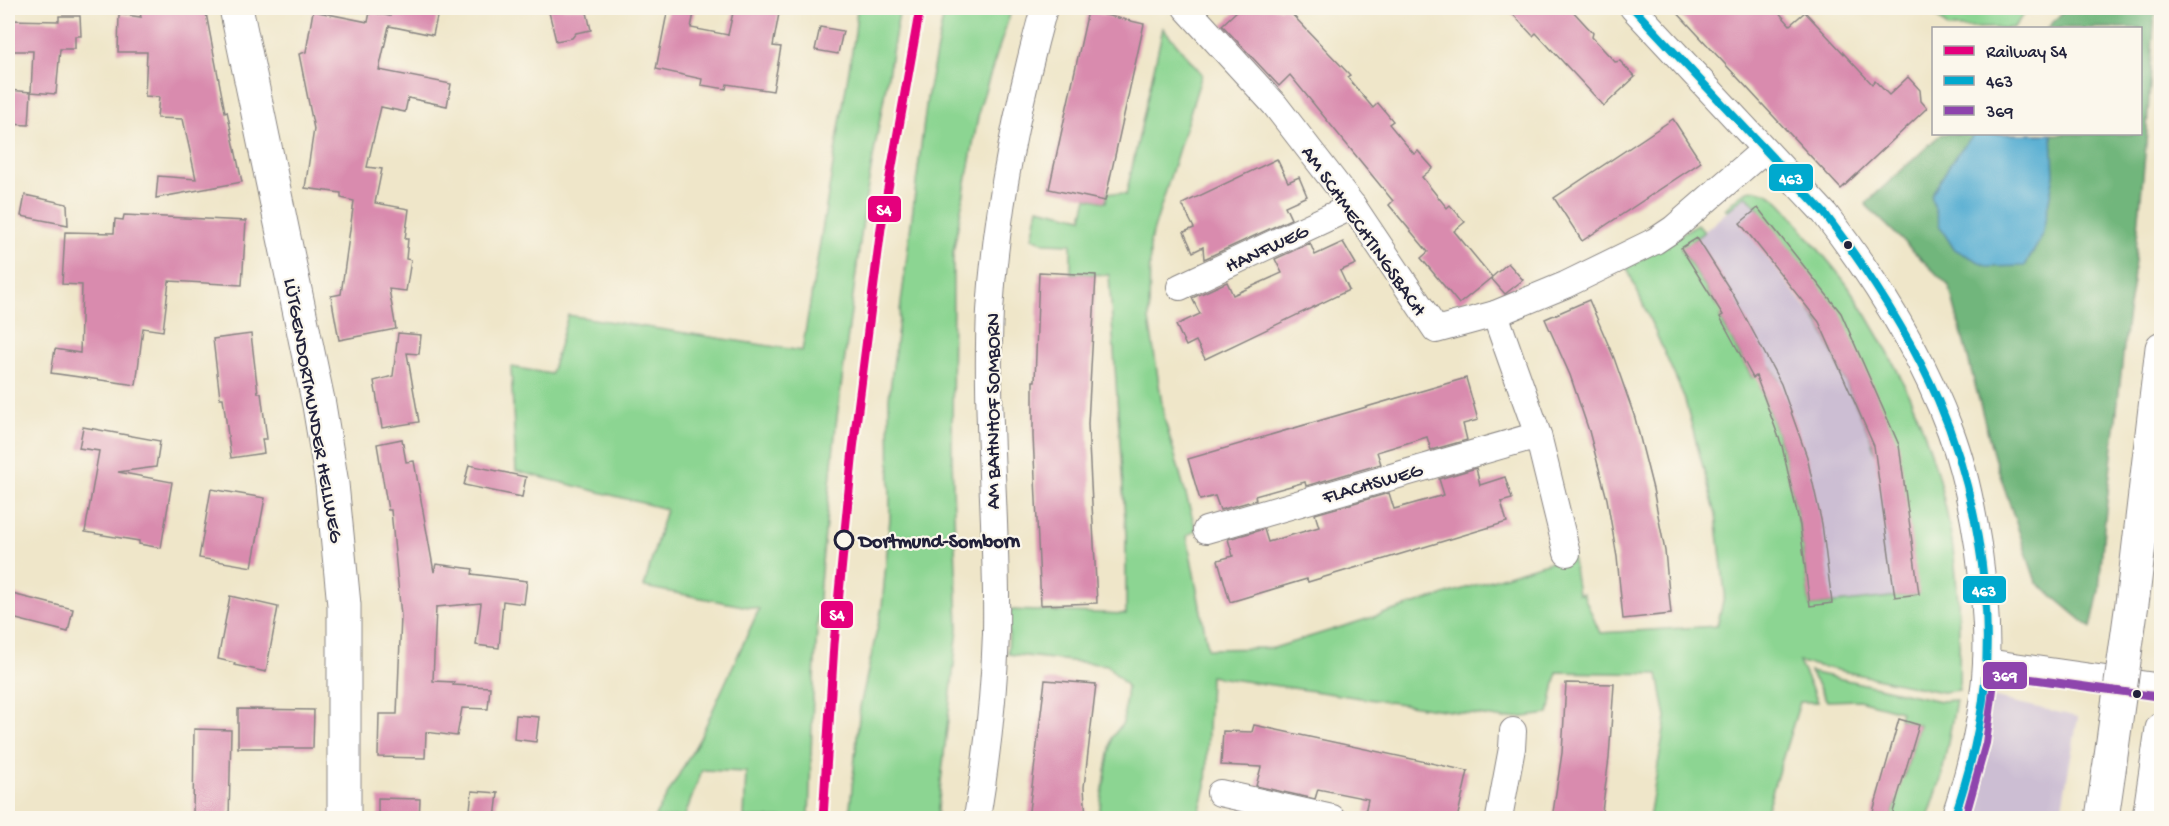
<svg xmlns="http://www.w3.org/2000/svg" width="2169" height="826" font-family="'Gochi Hand',sans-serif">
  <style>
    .industrial { fill: #ccbed3 }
    .green { fill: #8cd592; stroke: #577c66; stroke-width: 1.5 }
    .forest { fill: #71b67c; stroke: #4a6c5c; stroke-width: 1.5 }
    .water { fill: #55add2; stroke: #3c6886; stroke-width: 1.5 }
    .building { fill: #d98bae }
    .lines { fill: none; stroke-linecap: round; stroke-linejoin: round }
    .minor-casing { stroke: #888482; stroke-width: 28 }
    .major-casing { stroke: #888482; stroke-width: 35 }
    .highway-casing { stroke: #888482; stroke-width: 35 }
    .minor { stroke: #fff; stroke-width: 26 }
    .major { stroke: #fff; stroke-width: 33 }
    .highway { stroke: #fff; stroke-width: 33 }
    .highway-bridge-casing { stroke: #888482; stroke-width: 35; stroke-linecap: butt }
    .highway-bridge { stroke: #fff; stroke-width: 33 }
    .bus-1-casing { stroke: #fbf7ec; stroke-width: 12 }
    .bus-2-casing { stroke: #fbf7ec; stroke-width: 12 }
    .bus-1 { stroke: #00a9ce; stroke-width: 8 }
    .bus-2 { stroke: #8e44ad; stroke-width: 8 }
    .rail-1-casing { stroke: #fbf7ec; stroke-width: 14 }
    .rail-1 { stroke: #e5007d; stroke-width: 9 }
    .bus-dot { fill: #22223b; stroke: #fbf7ec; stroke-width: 2 }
    .stop-dot { fill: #fbf7ec; stroke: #22223b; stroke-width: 3 }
    .labels { text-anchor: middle; stroke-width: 4.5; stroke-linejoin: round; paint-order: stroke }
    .street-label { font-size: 20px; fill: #22223b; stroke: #fbf7ec }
    .stop-label { font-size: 20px; font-weight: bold; fill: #22223b; stroke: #fbf7ec; text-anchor: start }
    .line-badge { stroke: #fbf7ec; stroke-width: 2 }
    .badge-label { font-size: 16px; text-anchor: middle; font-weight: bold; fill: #fff }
  </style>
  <rect width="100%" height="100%" fill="#fbf7ec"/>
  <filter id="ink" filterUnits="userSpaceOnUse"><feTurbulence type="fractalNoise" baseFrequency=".0167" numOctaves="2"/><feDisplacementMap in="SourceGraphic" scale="12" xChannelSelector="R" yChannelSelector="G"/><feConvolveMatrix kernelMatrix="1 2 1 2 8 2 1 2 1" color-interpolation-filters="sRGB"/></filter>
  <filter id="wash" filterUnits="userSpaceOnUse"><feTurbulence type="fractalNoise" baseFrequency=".008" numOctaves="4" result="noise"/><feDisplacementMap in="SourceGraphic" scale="24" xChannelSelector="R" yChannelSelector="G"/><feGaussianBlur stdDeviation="1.35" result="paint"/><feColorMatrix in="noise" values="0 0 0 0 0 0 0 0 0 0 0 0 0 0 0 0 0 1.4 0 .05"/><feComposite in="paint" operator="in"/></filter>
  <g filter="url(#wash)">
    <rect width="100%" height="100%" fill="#efe6c9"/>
    <!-- industrial -->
    <g class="industrial">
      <path d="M1746,195L1758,208L1740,223L1821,327L1871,439L1875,453L1895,597L1832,603L1821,522L1807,457L1779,380L1697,238Z"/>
      <path d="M1983,695L2078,717L2060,818H1954Z"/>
    </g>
    <!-- green -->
    <g class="green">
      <path d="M857,8H900L866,197L836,425L820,582L813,694L809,818H744L746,772L702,770L684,818H654L700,738L759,609L644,587L666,509L516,471L511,367L551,374L568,315L802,351L855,33Z"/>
      <path d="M945,8H1012L980,106L953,253L952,458L958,628L937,818H849L860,707L882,607L890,518L889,398L927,98Z"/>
      <path d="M1929,8H2029L2013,28H1948Z"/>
      <path d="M1163,28L1202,74L1150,242L1149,319L1164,417L1196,530L1187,536L1208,649L1274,648L1572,555L1578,594H1583L1600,633L1717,626L1725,594L1716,515L1684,397L1627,268L1697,224L1704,232L1681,249L1717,306H1739L1720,317L1752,378L1772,367L1779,380L1760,387L1783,450L1800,527L1810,606L1918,594L1899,450L1875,453L1871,439L1821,327L1810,311L1758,208L1746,195L1727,211L1725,209C1734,201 1743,189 1755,190C1778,191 1792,217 1805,233C1819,251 1835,268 1848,286C1892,352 1929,427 1945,505C1959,566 1960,627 1959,690L1942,692L1799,662L1818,702H1800L1764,818H1649L1666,718L1658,674L1557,672L1549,714L1505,719L1210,676L1206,786L1198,818H1098L1112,737L1123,723L1127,686L1107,665L1008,654L1010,610L1126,614V535L1109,275L1071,273V244L1045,243L1032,238L1038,208L1082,218L1087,198L1106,202L1108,192L1126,195Z"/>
      <path d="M1810,672L1940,701L1956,700L1941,779L1928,818H1891L1897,801L1878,795L1904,777L1919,725L1899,719L1901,711L1859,700L1827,701Z"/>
    </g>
    <!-- forest -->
    <path class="forest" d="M2066,8H2155L2146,144L2133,281L2127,319L2104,528L2099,591L2091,628L2036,582L1994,457L1949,286L1865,204L1941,134H2140V28H2048Z"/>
    <!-- water -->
    <path class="water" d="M1974,134H2052L2054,175L2042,237L2025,266L1989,267L1954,249L1940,227L1931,195L1956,155Z"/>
    <g id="blocks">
      <!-- building -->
      <g class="building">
        <path d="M139,8H205L225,112L227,111L242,182L156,198L158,176L196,179L183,119L157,118L159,97L145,96L147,52H118L119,14L141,17Z"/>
        <path d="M392,8H439L433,35L389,26L379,70L451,84L447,106L408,98L405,112L381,107L367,167L382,169L375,203L409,209L405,239H408L406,259L411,260L406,291L389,289L396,329L339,340L331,296L341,294L354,201L341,198V193L305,188L314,129L299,54L306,52L313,11L368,22L370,12L390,16Z"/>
        <path d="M548,8H586L591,30L576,33L572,38L556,41Z"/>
        <path d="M668,8H695L691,28L728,35L734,8H780L773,46L781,47L773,91L727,84L726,89L701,85L702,79L656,69Z"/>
        <path d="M1240,8H1286L1350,75L1347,77L1373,108L1378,103L1393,121L1389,124L1414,154L1418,151L1433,168L1422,177L1447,208L1450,205L1465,222L1454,231L1492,277L1508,263L1523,280L1505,294L1491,278L1459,304L1421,258L1428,252L1389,205L1393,201L1290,75L1279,86L1222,25Z"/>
        <path d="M1507,8H1570L1593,33L1592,37L1615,62L1620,61L1635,77L1604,106L1536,33L1533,36Z"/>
        <path d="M1673,8H1775L1790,25L1805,12L1872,84L1875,81L1889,95L1908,77L1920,90L1921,101L1927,108L1841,189Z"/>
        <path d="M1088,11L1144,24L1105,201L1049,189Z"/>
        <path d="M59,16H80L81,36H75V49H60L56,94L31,92L29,125L8,124V90L31,92L33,51H8V20L59,21Z"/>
        <path d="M820,27L843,31L838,54L815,50Z"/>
        <path d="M1673,119L1701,162L1582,241L1554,198Z"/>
        <path d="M1277,159L1288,182L1299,177L1307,196L1285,206L1291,219L1204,259L1203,247L1193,252L1184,232L1194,228L1182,204Z"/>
        <path d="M25,195L67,204L68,225L21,216Z"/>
        <path d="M1758,208L1841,313L1899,445L1919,594L1895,597L1874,446L1819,322L1740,223Z"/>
        <path d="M124,215L246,221L242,285L169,281L163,331L143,328L136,385L51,373L55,349L80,353L82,285L62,284L65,232L114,233L115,219L123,220Z"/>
        <path d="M1697,238L1734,296L1781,384L1807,457L1822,524L1832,603L1810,606L1800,526L1782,446L1756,376L1753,378L1720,317L1723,315L1681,248Z"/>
        <path d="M1343,242L1356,264L1340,271L1349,290L1205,359L1196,341L1186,346L1176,325L1200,314L1192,298L1227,282L1233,295L1282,273L1275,259L1310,243L1315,255Z"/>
        <path d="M1039,272L1096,275L1088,424L1097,603L1041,605L1033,436V381H1035Z"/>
        <path d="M1589,300L1614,358L1635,418L1653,489L1665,551L1671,614L1623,619L1617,557L1607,499L1589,431L1570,375L1545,319Z"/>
        <path d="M398,333L421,335L419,354L407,353L419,422L382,428L374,381L393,376Z"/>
        <path d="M251,334L258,393H261L267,439H262L264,453L231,458L223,398H220L213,339Z"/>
        <path d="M1466,378L1478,420L1463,424L1467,440L1431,450L1427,437L1377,452L1381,464L1306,486L1305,482L1255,496L1256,500L1220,510L1215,496L1200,500L1188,459Z"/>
        <path d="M83,427L160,441L156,467L118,472L172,482L161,548L139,544V541L85,532L99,451L79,448Z"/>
        <path d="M402,439L406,462L414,461L434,572L436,564L473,569L472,574L527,581L524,604L503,601L499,648L476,645L481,603L436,607L433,681L454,682L453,685L490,687L488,709L462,708L457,736L426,732L425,758L378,757L379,714H397L401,616L391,510H388L377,444Z"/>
        <path d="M469,465L526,477L522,497L464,485Z"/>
        <path d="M1476,468L1480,485L1505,477L1512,499L1501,502L1507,522L1308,582L1307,579L1230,602L1218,560L1233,556L1228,539L1264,529L1268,542L1319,527L1315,514L1389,493L1394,509L1444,495L1439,479Z"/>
        <path d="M211,489L265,498L252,567L199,558Z"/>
        <path d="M8,593L73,609L68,632L8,617Z"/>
        <path d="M230,596L278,607L266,672L234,665L235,663L218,659Z"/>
        <path d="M1045,680L1096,684L1084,787L1086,819H1028Z"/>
        <path d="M1566,683L1614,684L1609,758L1601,819H1552L1562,753Z"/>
        <path d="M238,709L314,710L313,748H238Z"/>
        <path d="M516,715L539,717L536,742L514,739Z"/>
        <path d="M1899,719L1919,725L1891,819H1871Z"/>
        <path d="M1254,725L1468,771L1457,819H1389L1365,813L1368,799L1318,789L1315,799L1256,786L1261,767L1221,765L1223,731L1252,732Z"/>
        <path d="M194,729L231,730L229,819H193Z"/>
        <path d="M472,791L498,793L495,819H469Z"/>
        <path d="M378,798L420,799L419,819H378Z"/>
      </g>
    </g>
  </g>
  <g filter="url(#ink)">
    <use href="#blocks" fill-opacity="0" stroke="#888482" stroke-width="1.5"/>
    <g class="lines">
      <defs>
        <g id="minor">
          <path d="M1186,8L1275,105L1353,206L1436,330L1495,314L1565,285L1655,241L1673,229L1764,150"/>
          <path d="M1633,8L1825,214C1876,280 1921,352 1950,430C1964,467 1972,506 1978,545C1983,584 1988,623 1986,663C1984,711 1970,773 1954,818"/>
          <path d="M1180,287L1353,206"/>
          <path d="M1495,314L1538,435L1567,553"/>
          <path d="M1206,530L1538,435"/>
          <path d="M1986,662L2162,687"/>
          <path d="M1220,793L1332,818"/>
          <path d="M977,818C987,758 994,695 996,633C998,526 985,419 990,311C996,212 1018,103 1044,8"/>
          <path d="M1499,818L1512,748L1513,731"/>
        </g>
        <path id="major" d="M236,8L319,405L332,484L344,605V818"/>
        <g id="highway">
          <path d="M2133,596L2162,348"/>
          <path d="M2102,818L2109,770"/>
          <path d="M2149,818L2162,729"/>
        </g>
      </defs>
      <!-- minor casing -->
      <use href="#minor" class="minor-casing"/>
      <!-- major casing -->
      <use href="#major" class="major-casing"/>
      <!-- highway casing -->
      <use href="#highway" class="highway-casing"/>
      <!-- minor -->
      <use href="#minor" class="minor"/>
      <!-- major -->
      <use href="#major" class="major"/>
      <!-- highway -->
      <use href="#highway" class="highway"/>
      <defs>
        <path id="highway-bridge" d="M2109,770L2133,596"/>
      </defs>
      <!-- highway-bridge casing -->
      <use href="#highway-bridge" class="highway-bridge-casing"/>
      <!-- highway-bridge -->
      <use href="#highway-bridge" class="highway-bridge"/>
      <defs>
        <path id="bus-1" d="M1633,8L1825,214C1869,272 1909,333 1938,400C1974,483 1993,591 1985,681C1981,727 1969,774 1954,818"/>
        <path id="bus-2" d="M1965,818L1986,743L1995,674L2161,697"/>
      </defs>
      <!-- bus-1 casing -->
      <use href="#bus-1" class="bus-1-casing"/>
      <!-- bus-2 casing -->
      <use href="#bus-2" class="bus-2-casing"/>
      <!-- bus-1 -->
      <use href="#bus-1" class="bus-1"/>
      <!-- bus-2 -->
      <use href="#bus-2" class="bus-2"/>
      <defs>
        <path id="rail-1" d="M823,818L834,644L853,449L881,228L920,8"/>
      </defs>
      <!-- rail-1 casing -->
      <use href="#rail-1" class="rail-1-casing"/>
      <!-- rail-1 -->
      <use href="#rail-1" class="rail-1"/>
    </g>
  </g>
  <!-- markers -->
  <g class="bus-dot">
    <circle cx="1848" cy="245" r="5"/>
    <circle cx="2137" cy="694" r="5"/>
  </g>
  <circle class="stop-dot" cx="844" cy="540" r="9"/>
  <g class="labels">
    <!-- street labels -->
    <g class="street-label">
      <text transform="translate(1365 230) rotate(55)" y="7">AM SCHMECHTINGSBACH</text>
      <text transform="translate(1266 247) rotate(-25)" y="7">HANFWEG</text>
      <text transform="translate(315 410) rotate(80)" y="7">LÜTGENDORTMUNDER HELLWEG</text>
      <text transform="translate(992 411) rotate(-90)" y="7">AM BAHNHOF SOMBORN</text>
      <text transform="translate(1372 482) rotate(-16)" y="7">FLACHSWEG</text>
    </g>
    <!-- stop labels -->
    <g class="stop-label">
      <text x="859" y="547">Dortmund-Somborn</text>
    </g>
  </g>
  <g class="line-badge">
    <rect x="1768" y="163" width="46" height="29" rx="6" fill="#00a9ce"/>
    <rect x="867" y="195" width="35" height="28" rx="6" fill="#e5007d"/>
    <rect x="1962" y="575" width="45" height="29" rx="6" fill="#00a9ce"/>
    <rect x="820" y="600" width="34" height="29" rx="6" fill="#e5007d"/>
    <rect x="1982" y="661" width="46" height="29" rx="6" fill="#8e44ad"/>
  </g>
  <g class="badge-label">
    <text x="1791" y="184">463</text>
    <text x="884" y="215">S4</text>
    <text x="1984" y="596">463</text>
    <text x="837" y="620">S4</text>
    <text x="2005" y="681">369</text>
  </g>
  <!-- margin -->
  <rect width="2169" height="826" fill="none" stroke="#fbf7ec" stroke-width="30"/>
  <!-- legend -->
  <rect x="1932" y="27" width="210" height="108" fill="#fbf7ec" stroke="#a4a2a5" stroke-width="1.5"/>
  <rect x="1944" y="46" width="30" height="9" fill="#e5007d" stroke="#a4a2a5" stroke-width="1.5"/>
  <text x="1986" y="57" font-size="18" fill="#22223b">Railway S4</text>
  <rect x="1944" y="76" width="30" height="9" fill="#00a9ce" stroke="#a4a2a5" stroke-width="1.5"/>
  <text x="1986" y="87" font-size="18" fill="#22223b">463</text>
  <rect x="1944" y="106" width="30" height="9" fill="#8e44ad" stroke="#a4a2a5" stroke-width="1.5"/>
  <text x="1986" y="117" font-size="18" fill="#22223b">369</text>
</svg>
